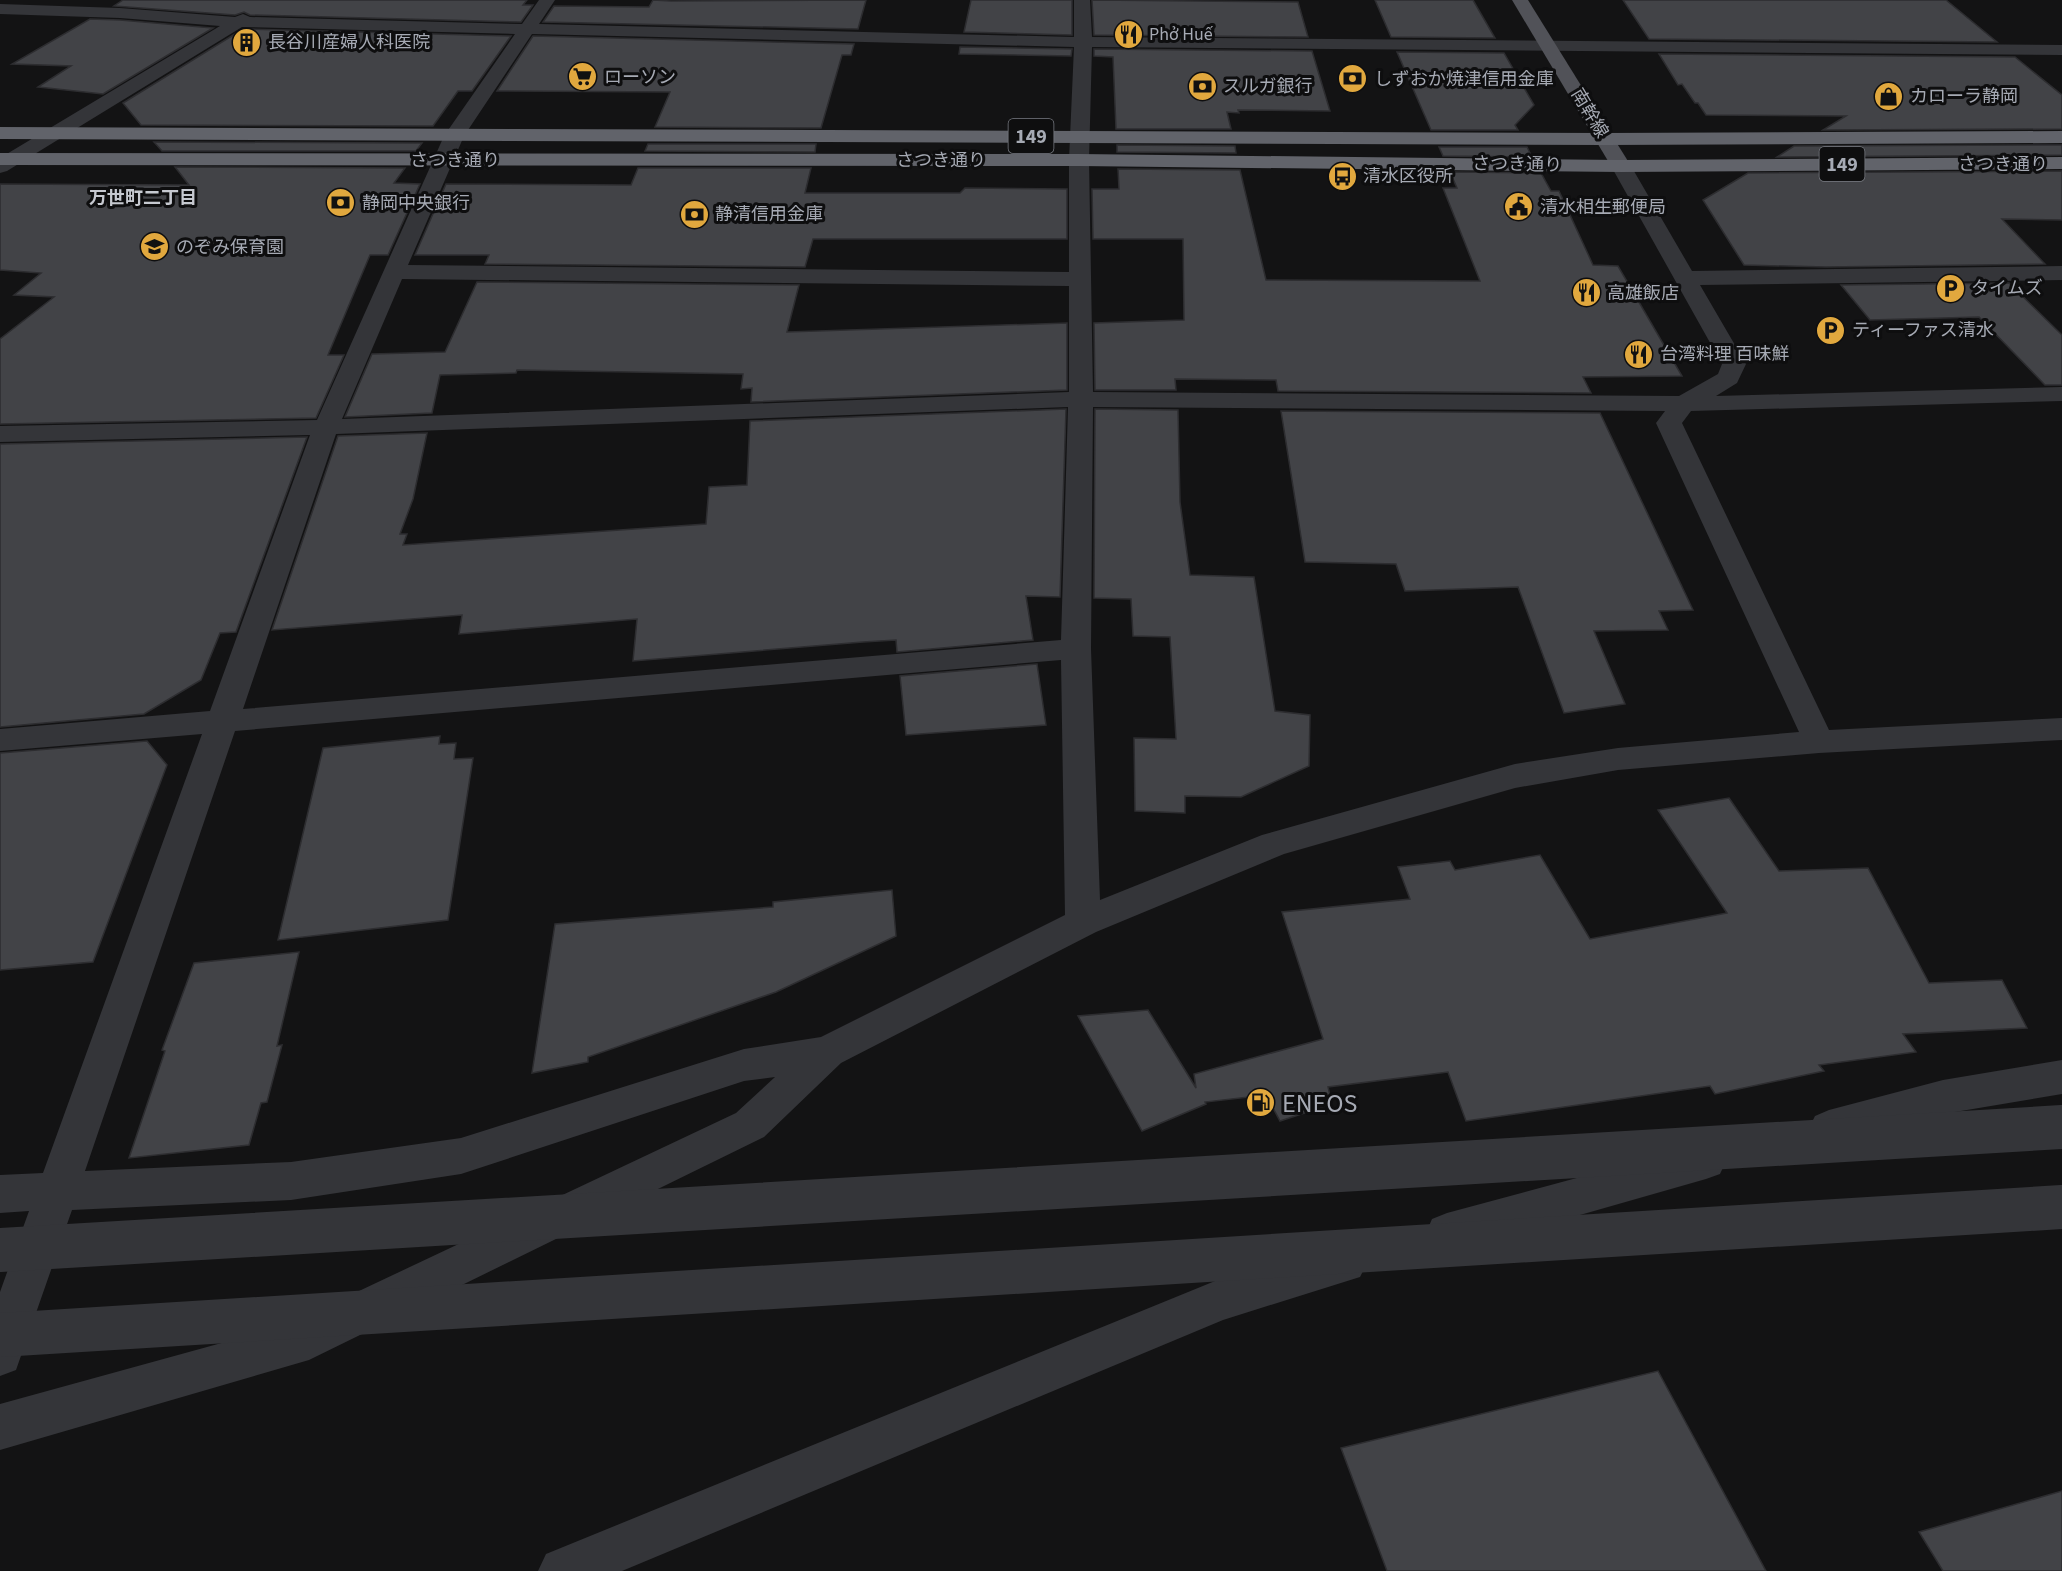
<svg xmlns="http://www.w3.org/2000/svg" width="2062" height="1571" font-family="'Source Sans 3','Noto Sans JP',sans-serif">
  <style>
    .building { fill: #424347; stroke: #2d2d30; stroke-width: 1.5 }
    .lines { fill: none; stroke-linecap: round; stroke-linejoin: round }
    .minor { fill: #343539; fill-rule: evenodd }
    .major { fill: #515258; fill-rule: evenodd }
    .highway { fill: #61636a; fill-rule: evenodd }
    .minor-bridge { stroke: #343539; stroke-width: 44 }
    .labels { text-anchor: middle; stroke-width: 6; stroke-linejoin: round; paint-order: stroke }
    .far-poi-label { font-size: 18px; fill: #a6aab4; stroke: #0e0e0f; text-anchor: start }
    .far-street-label { font-size: 18px; fill: #a6aab4; stroke: #0e0e0f }
    .far-neighbourhood-label { font-size: 18px; font-weight: bold; fill: #c6c9d0; stroke: #0e0e0f }
    .shield { fill: #0e0e0f; stroke: #787b82; stroke-width: 1.5 }
    .shield-label { font-size: 20px; font-weight: bold; fill: #a6aab4 }
    .near-poi-label { font-size: 26px; fill: #a6aab4; stroke: #0e0e0f; text-anchor: start }
  </style>
  <rect width="100%" height="100%" fill="#131314"/>
  <!-- building -->
  <g class="building">
    <path d="M123,0H527L523,5H533L521,22L250,15L244,12L235,15L114,6Z"/>
    <path d="M653,0L671,1L866,0L858,29L543,22L554,6L649,7Z"/>
    <path d="M971,0H1072V35L964,32Z"/>
    <path d="M1092,0L1298,2L1308,37L1094,35Z"/>
    <path d="M1375,0H1473L1495,38L1391,37Z"/>
    <path d="M1623,0H1946L1997,42L1649,39Z"/>
    <path d="M90,19L120,20L213,28L103,94L38,87L71,66L12,64Z"/>
    <path d="M243,29L511,36L472,91H458L433,126L141,125L123,103Z"/>
    <path d="M533,36L854,44L851,55H842L821,128L655,127L670,92L497,91Z"/>
    <path d="M960,47L1072,49L1071,56L959,54Z"/>
    <path d="M1094,49L1312,51L1330,111L1238,110L1239,113L1227,112L1231,129H1116L1113,57L1094,56Z"/>
    <path d="M1397,52L1504,53L1534,105L1515,125L1518,130H1431Z"/>
    <path d="M1659,54L2015,57L2062,95V129L1823,130L1846,116L1706,115L1698,103H1695L1682,84L1678,85Z"/>
    <path d="M154,142L422,143L416,151H162Z"/>
    <path d="M648,144H816L815,152L645,151Z"/>
    <path d="M1117,145L1235,146L1236,153L1117,152Z"/>
    <path d="M2062,145V155L1777,157L1794,146Z"/>
    <path d="M1439,147H1527L1532,157L1443,156Z"/>
    <path d="M175,167L405,168L394,183L420,184L388,255H370L328,355H344L316,418L0,424V339L54,297L14,295L41,273L0,270V184L189,185Z"/>
    <path d="M638,168H811L805,193H960L965,188L1067,189V239H813L805,267L485,264L489,255H415L446,184L631,185Z"/>
    <path d="M1118,169L1240,170L1266,280L1480,281L1443,188H1457L1450,172L1541,173L1551,191H1559L1593,265L1618,266L1682,376L1583,377L1591,393L1278,391L1276,380L1175,379L1176,390H1095L1094,323L1184,320L1183,239H1093L1092,189H1119Z"/>
    <path d="M2062,171V220L2002,219L2045,264L1826,267L1744,265L1703,200L1748,173Z"/>
    <path d="M477,282L799,285L787,332L1067,323V390L751,402L752,388L741,389L743,374L517,370L516,373L440,375L432,413L345,417L372,354L445,352Z"/>
    <path d="M2009,283L2062,335V385H2045L1979,317L1870,320L1841,285Z"/>
    <path d="M1066,409L1060,597L1026,596L1033,640L897,652L896,640L863,642L633,661L637,619L459,634L462,615L272,630L338,436L427,433L413,499L400,534H407L403,545L706,524L709,487L747,485L750,421Z"/>
    <path d="M1095,409L1178,410L1180,502L1190,575L1254,577L1275,711L1310,715L1309,766L1241,797L1185,796V813L1135,811L1134,738L1176,739L1170,637L1133,636L1131,599L1094,598Z"/>
    <path d="M1281,411L1600,413L1693,610L1659,611L1668,630L1594,631L1625,704L1564,713L1518,587L1405,591L1396,564L1305,562Z"/>
    <path d="M307,437L236,632L220,633L201,680L144,714L0,727V444Z"/>
    <path d="M1037,664L1046,725L906,735L900,676Z"/>
    <path d="M440,736L439,744L456,743L454,759L473,758L448,920L278,940L323,748Z"/>
    <path d="M147,741L167,765L93,962L0,970V753Z"/>
    <path d="M1729,798L1779,871L1868,868L1929,983L2002,980L2027,1028L1903,1034L1916,1052L1819,1065L1824,1071L1715,1094L1710,1086L1466,1121L1448,1072L1328,1087L1332,1104L1280,1121L1266,1095L1205,1102L1206,1104L1142,1131L1078,1016L1148,1010L1196,1088L1194,1074L1323,1039L1282,912L1410,899L1398,867L1450,861L1455,870L1540,855L1590,939L1727,913L1658,810Z"/>
    <path d="M892,890L896,936L776,992L588,1057V1062L532,1073L555,924L773,907V902Z"/>
    <path d="M299,952L277,1046L282,1045L267,1102L261,1103L249,1145L129,1158L165,1051L162,1050L194,963Z"/>
    <path d="M1658,1371L1766,1571H1387L1341,1448Z"/>
    <path d="M2062,1491V1571H1943L1919,1532Z"/>
  </g>
  <g class="lines">
    <!-- minor -->
    <g class="minor">
      <path d="M539,0H555L539,24L1074,37V0H1090L1092,37L2062,45V55L1092,47L1089,160L1093,392L1679,396L1718,374L1722,364L1611,166L1614,162H1628L1631,166L1692,271L2062,266V280L1700,285L1746,364L1737,383L1716,396L2062,387V401L1691,411L1682,423L1829,730L2062,718V740L1819,753L1618,770L1515,788L1284,854L1096,932L841,1063L764,1137L309,1360L0,1450V1404L287,1325L736,1113L775,1077L744,1081L461,1174L291,1200L72,1210L16,1370L0,1376V1292L29,1211L0,1213V1175L43,1173L202,734L0,751V729L210,711L310,435L0,442V426L317,420L444,136L515,34L242,27L7,171L0,173V158L220,26L120,18L0,14V4L120,8L235,17L243,14L250,17L522,24ZM532,34L1074,47L1069,160V272L408,265L464,136ZM402,279L1069,286V392L342,419ZM1068,407L1061,640L243,709L336,434ZM1093,407L1665,411L1656,423L1799,732L1618,748L1515,764L1262,835L1100,900L1091,649ZM1061,660L1065,915L821,1037L744,1049L461,1138L291,1162L85,1171L235,731Z"/>
      <path d="M2062,1060V1094L1943,1114L1829,1146L1815,1140L1809,1128L1815,1116L1829,1110L1943,1080Z"/>
      <path d="M1706,1143L1720,1148L1726,1161L1720,1174L1706,1179L1447,1253L1432,1247L1426,1233L1432,1219L1447,1213Z"/>
      <path d="M1345,1243L1360,1249L1367,1263L1360,1277L1223,1320L622,1571H538L546,1554L1220,1279Z"/>
    </g>
    <!-- major -->
    <path class="major" d="M1512,0H1528L1631,166L1628,170H1614L1611,166Z"/>
    <!-- highway -->
    <g class="highway">
      <path d="M0,127L1605,133L2062,131V143L1605,145L0,139Z"/>
      <path d="M0,153L1079,154L1621,160L2062,157V169L1621,172L1079,166L0,165Z"/>
    </g>
    <!-- minor-bridge -->
    <g class="minor-bridge">
      <path d="M0,1250L2062,1127"/>
      <path d="M0,1335L2062,1207"/>
    </g>
  </g>
  <!-- icons -->
  <defs>
    <symbol id="restaurant-disc" viewBox="-11 -11 22 22"><circle r="9.5" fill="#e1a83e" stroke="#0e0e0f"/><path d="M-5-6h1v4h1v-4h1v4h1v-4h1v5L-1.5 .5V6h-2V.5L-5-1ZM5-6V6H3V1.5H1.5Q1.5-4 5-6Z" fill="#111"/></symbol>
    <symbol id="building-disc" viewBox="-11 -11 22 22"><circle r="9.5" fill="#e1a83e" stroke="#0e0e0f"/><path d="M-4-6H4V6H1V3H-1V6H-4ZM-2.5-4.3h1.7v1.8h-1.7ZM.8-4.3h1.7v1.8H.8ZM-2.5-1h1.7V.8h-1.7ZM.8-1h1.7V.8H.8Z" fill="#111"/></symbol>
    <symbol id="supermarket-disc" viewBox="-11 -11 22 22"><circle r="9.5" fill="#e1a83e" stroke="#0e0e0f"/><path d="M-6-5.5h2.5l.6 2H6L4.5 2H-2.5L-4.4-4H-6ZM-1.5 3.2a1.3 1.3 0 1 0 .1 0ZM3 3.2a1.3 1.3 0 1 0 .1 0Z" fill="#111"/></symbol>
    <symbol id="bank-disc" viewBox="-11 -11 22 22"><circle r="9.5" fill="#e1a83e" stroke="#0e0e0f"/><path d="M-6-4H6V4H-6ZM0-2.3a2.3 2.3 0 1 0 0 4.6a2.3 2.3 0 1 0 0-4.6Z" fill="#111"/></symbol>
    <symbol id="shop-disc" viewBox="-11 -11 22 22"><circle r="9.5" fill="#e1a83e" stroke="#0e0e0f"/><path d="M-5-2.5h2.3a2.7 3.5 0 0 1 5.4 0H5L5.5 6h-11ZM-1.5-2.5h3a1.5 2.3 0 0 0-3 0Z" fill="#111"/></symbol>
    <symbol id="bus-disc" viewBox="-11 -11 22 22"><circle r="9.5" fill="#e1a83e" stroke="#0e0e0f"/><path d="M-5-6H5V4H4V6H2V4H-2V6H-4V4H-5ZM-3.5-4V0h7V-4ZM-3.5 1.2v1.5H-2V1.2ZM2 1.2v1.5H3.5V1.2Z" fill="#111"/></symbol>
    <symbol id="civic-disc" viewBox="-11 -11 22 22"><circle r="9.5" fill="#e1a83e" stroke="#0e0e0f"/><path d="M-.6-6.5H3V-4.5H.6V-3L4-1V1h2V6H-6V1h2V-1L-.6-3ZM-1.2 2.5V6h2.4V2.5Z" fill="#111"/></symbol>
    <symbol id="school-disc" viewBox="-11 -11 22 22"><circle r="9.5" fill="#e1a83e" stroke="#0e0e0f"/><path d="M0-5L7-2L0 1L-7-2ZM-4 1L0 2.5L4 1V4Q0 6-4 4Z" fill="#111"/></symbol>
    <symbol id="parking-disc" viewBox="-11 -11 22 22"><circle r="9.5" fill="#e1a83e" stroke="#0e0e0f"/><path d="M-3.5-5.5H1a3.5 3.5 0 0 1 0 7H-1V5.5H-3.5ZM-1-3.4V-.6H.8a1.4 1.4 0 0 0 0-2.8Z" fill="#111"/></symbol>
    <symbol id="fuel-disc" viewBox="-11 -11 22 22"><circle r="9.5" fill="#e1a83e" stroke="#0e0e0f"/><path d="M-5.5-6h7V0h2V4h1.3V-2.5L3-4.5l.8-.8L6-3V5H2.5V1h-1V6h-7ZM-4.2-4.7v3.2H.2V-4.7Z" fill="#111"/></symbol>
  </defs>
  <g fill-rule="evenodd">
    <use href="#restaurant-disc" x="1112" y="18" width="33" height="33"/>
    <use href="#building-disc" x="230" y="26" width="33" height="33"/>
    <use href="#supermarket-disc" x="566" y="60" width="33" height="33"/>
    <use href="#bank-disc" x="1336" y="62" width="33" height="33"/>
    <use href="#bank-disc" x="1186" y="70" width="33" height="33"/>
    <use href="#shop-disc" x="1872" y="80" width="33" height="33"/>
    <use href="#bus-disc" x="1326" y="160" width="33" height="33"/>
    <use href="#bank-disc" x="324" y="186" width="33" height="33"/>
    <use href="#civic-disc" x="1502" y="190" width="33" height="33"/>
    <use href="#bank-disc" x="678" y="198" width="33" height="33"/>
    <use href="#school-disc" x="138" y="230" width="33" height="33"/>
    <use href="#parking-disc" x="1934" y="272" width="33" height="33"/>
    <use href="#restaurant-disc" x="1570" y="276" width="33" height="33"/>
    <use href="#parking-disc" x="1814" y="314" width="33" height="33"/>
    <use href="#restaurant-disc" x="1622" y="338" width="33" height="33"/>
    <use href="#fuel-disc" x="1244" y="1086" width="33" height="33"/>
  </g>
  <g class="labels">
    <!-- far-poi labels -->
    <g class="far-poi-label">
      <text x="1149" y="40">Phở Huế</text>
      <text x="268" y="48">長谷川産婦人科医院</text>
      <text x="604" y="83">ローソン</text>
      <text x="1374" y="85">しずおか焼津信用金庫</text>
      <text x="1223" y="92">スルガ銀行</text>
      <text x="1910" y="102">カローラ静岡</text>
      <text x="1363" y="182">清水区役所</text>
      <text x="362" y="209">静岡中央銀行</text>
      <text x="1540" y="213">清水相生郵便局</text>
      <text x="715" y="220">静清信用金庫</text>
      <text x="176" y="253">のぞみ保育園</text>
      <text x="1971" y="294">タイムズ</text>
      <text x="1607" y="299">高雄飯店</text>
      <text x="1852" y="336">ティーファス清水</text>
      <text x="1660" y="360">台湾料理 百味鮮</text>
    </g>
    <!-- far-street labels -->
    <g class="far-street-label">
      <text transform="translate(1590 113) rotate(59)" y="6">南幹線</text>
      <text x="455" y="166">さつき通り</text>
      <text x="941" y="166">さつき通り</text>
      <text transform="translate(1517 164) rotate(1)" y="6">さつき通り</text>
      <text x="2003" y="170">さつき通り</text>
    </g>
    <!-- far-neighbourhood labels -->
    <g class="far-neighbourhood-label">
      <text x="143" y="204">万世町二丁目</text>
    </g>
    <!-- shield labels -->
    <g class="shield">
      <rect x="1008.5" y="119" width="45" height="34" rx="4.5"/>
      <rect x="1819.5" y="147" width="45" height="34" rx="4.5"/>
    </g>
    <g class="shield-label">
      <text x="1031" y="143">149</text>
      <text x="1842" y="171">149</text>
    </g>
    <!-- near-poi labels -->
    <g class="near-poi-label">
      <text x="1282" y="1112">ENEOS</text>
    </g>
  </g>
</svg>
